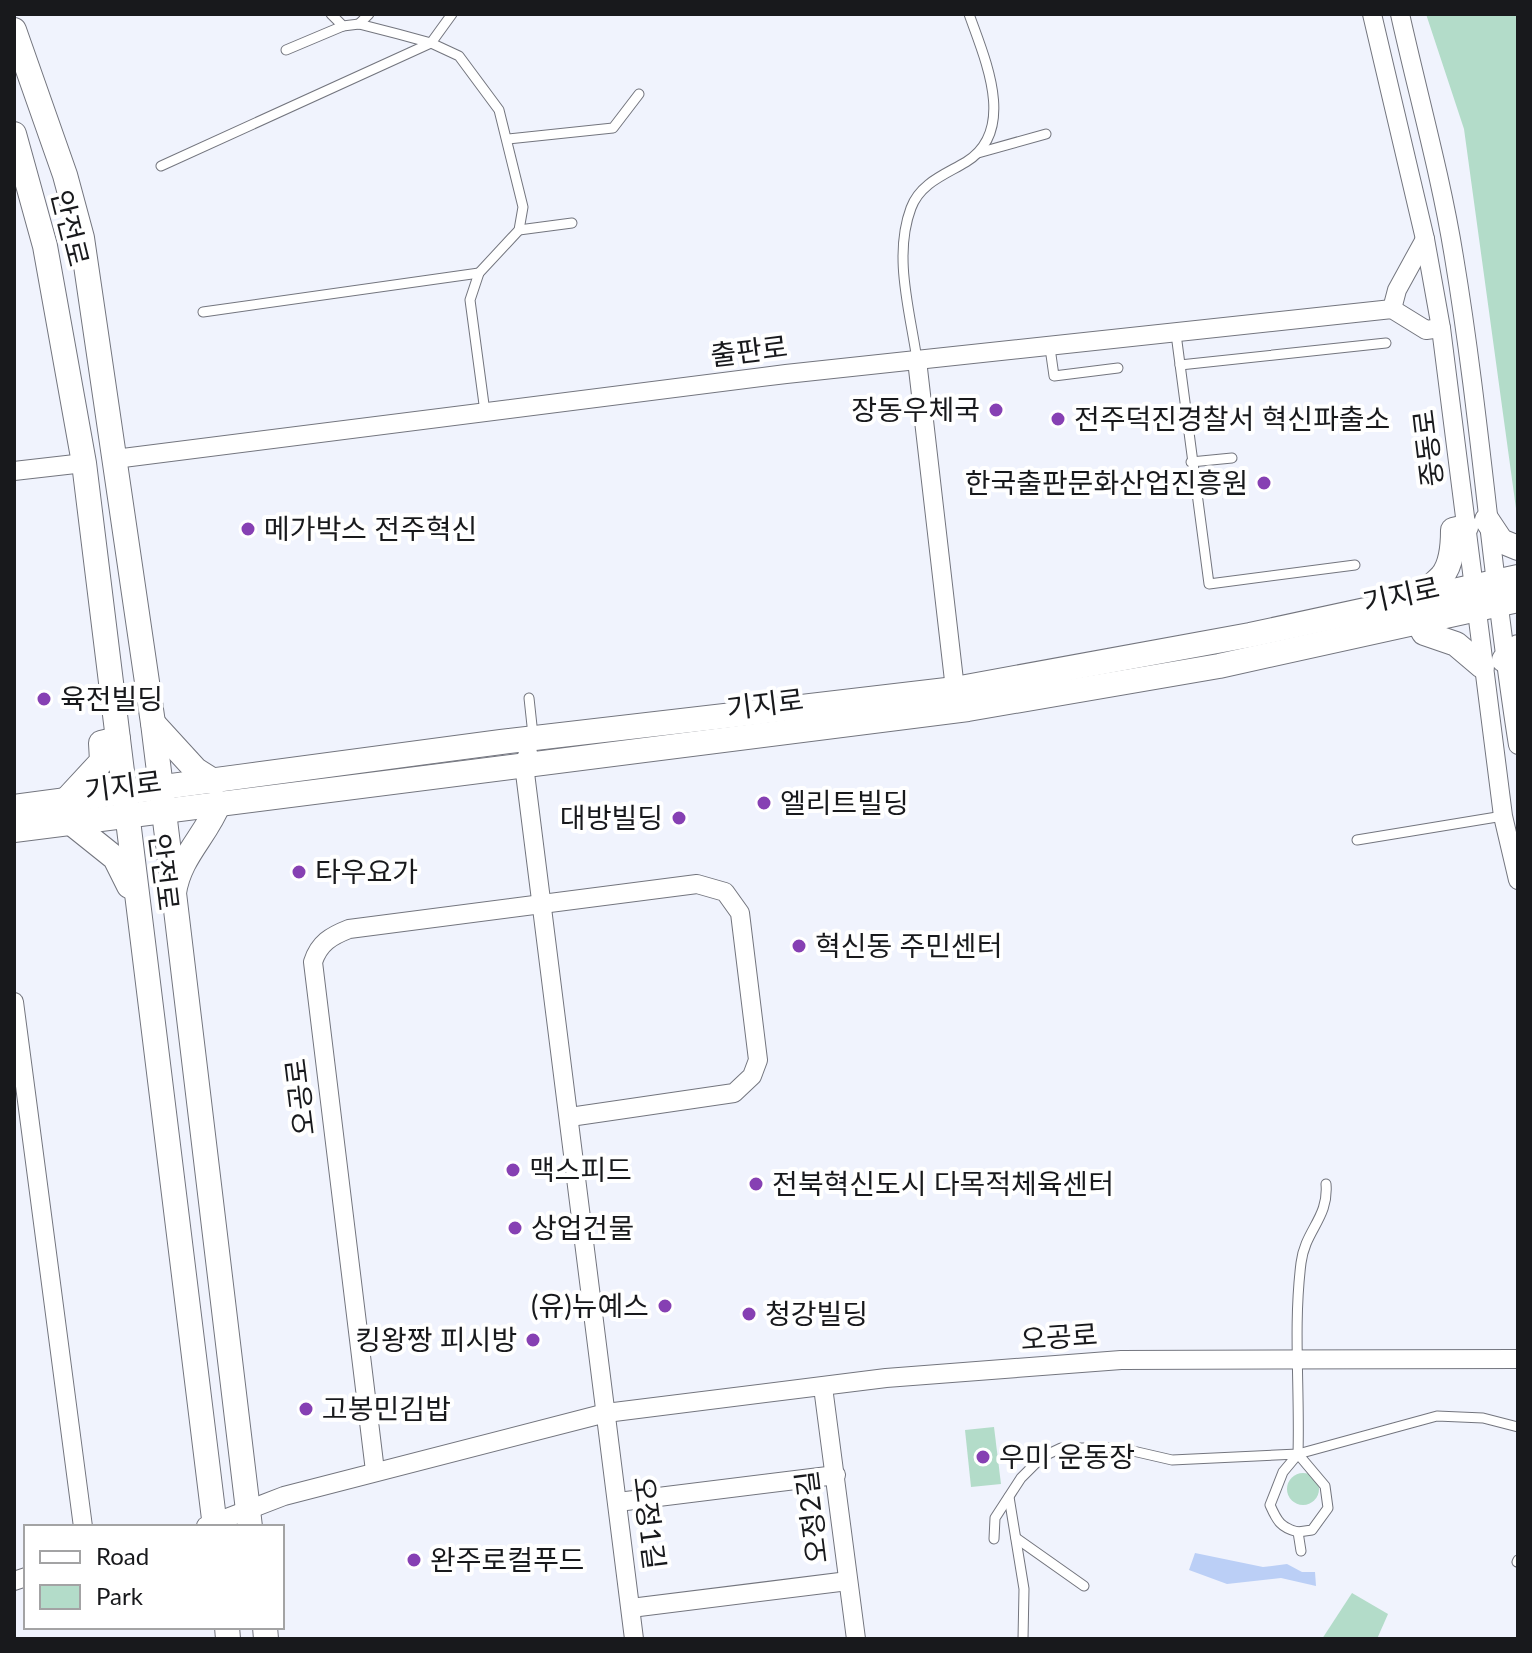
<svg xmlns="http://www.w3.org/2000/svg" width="1532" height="1653" font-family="Lato,'Noto Sans KR',sans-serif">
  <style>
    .green { fill: #b3dcc9 }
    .water { fill: #bbcff6 }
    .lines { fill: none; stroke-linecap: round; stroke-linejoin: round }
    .lane-casing { stroke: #73757e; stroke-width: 11 }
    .street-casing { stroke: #73757e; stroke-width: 20 }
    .secondary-casing { stroke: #73757e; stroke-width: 26 }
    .lane { stroke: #fff; stroke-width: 9 }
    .street { stroke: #fff; stroke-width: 18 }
    .secondary { stroke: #fff; stroke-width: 24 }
    .poi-dot { fill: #8640b3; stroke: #fff; stroke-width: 3 }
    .labels { text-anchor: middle; stroke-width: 8; stroke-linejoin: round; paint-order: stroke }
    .street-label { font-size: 28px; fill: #18191c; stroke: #fff }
    .poi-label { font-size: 28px; fill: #18191c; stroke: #fff; text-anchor: start }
  </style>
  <rect width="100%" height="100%" fill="#f0f3fd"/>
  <!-- green -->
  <g class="green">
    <path d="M1426,14H1518V523L1464,129Z"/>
    <path d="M994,1427L1001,1484L971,1487L965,1430Z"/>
    <circle cx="1303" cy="1489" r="16"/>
    <path d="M1352,1593L1388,1614L1377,1639H1322Z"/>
  </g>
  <!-- water -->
  <path class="water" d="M1195,1553L1263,1567L1287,1564L1302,1572H1315L1316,1586L1281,1578L1227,1584L1189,1570Z"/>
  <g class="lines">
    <defs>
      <g id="lane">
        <path d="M331,14L343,26L359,24L398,34L431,43L459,56L499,110L523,207L519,230L479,273L470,300L485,412"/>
        <path d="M359,24L369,14"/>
        <path d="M286,50L343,26"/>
        <path d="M508,139L613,128L639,94"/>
        <path d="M978,153L1046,134"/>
        <path d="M161,166L431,43L452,14"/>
        <path d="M519,230L572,223"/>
        <path d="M203,312L479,273"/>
        <path d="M1176,334L1209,584L1355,565"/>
        <path d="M1050,348L1054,376L1118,368"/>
        <path d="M917,360C910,311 893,256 911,208C920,183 946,174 966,162C1018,130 984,57 969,14"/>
        <path d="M1180,365L1386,343"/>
        <path d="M1191,462L1232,458"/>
        <path d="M529,698L533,735"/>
        <path d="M1357,840L1503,816"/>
        <path d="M1009,1497L1024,1589L1023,1639"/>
        <path d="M1298,1532L1312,1530L1328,1508L1325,1486L1298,1454"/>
        <path d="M1016,1538L1084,1586"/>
        <path d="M994,1539L995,1518L1021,1478L1042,1457L1061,1448H1120L1172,1460L1298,1454C1300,1390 1293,1327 1301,1263C1305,1230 1329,1218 1326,1184"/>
        <path d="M1301,1551L1298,1532C1281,1528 1277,1521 1270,1505L1283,1472L1298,1454L1437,1416L1483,1418L1518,1427"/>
        <path d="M1517,1562L1518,1560"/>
      </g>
      <g id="street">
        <path d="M1372,14L1425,239L1441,328L1503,816L1518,880"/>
        <path d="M1400,14C1418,95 1441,176 1454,257C1481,419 1492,583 1518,745"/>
        <path d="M1392,309L1397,290L1425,239"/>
        <path d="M917,360L955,689"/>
        <path d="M115,459L786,374L1392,309L1426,330L1441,328"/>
        <path d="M14,471L84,463"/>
        <path d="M528,753L524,765L634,1639"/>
        <path d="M14,1002L83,1527"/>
        <path d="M823,1387L856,1639"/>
        <path d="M375,1471L313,962C319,943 331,936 349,929L697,884L725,892L740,913L758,1060L752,1076L734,1093L570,1117"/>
        <path d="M618,1502L836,1475"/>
        <path d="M206,1526L284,1496L606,1413L886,1378L1121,1360L1518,1359"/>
        <path d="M14,1581L26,1577"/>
        <path d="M631,1608L848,1581"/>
      </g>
      <g id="secondary">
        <path d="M14,30L65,175L82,238L153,723L174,893"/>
        <path d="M14,134L45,246L84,463L215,1527"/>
        <path d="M1487,520L1501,541L1518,548"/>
        <path d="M1428,598C1428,586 1434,585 1442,576C1452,564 1453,545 1453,530L1466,527"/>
        <path d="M1418,622L1424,633L1456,644L1482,666"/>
        <path d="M1504,660L1517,656L1518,647"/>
        <path d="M153,723L196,770L215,782"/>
        <path d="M65,801L102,761L101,743L118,739"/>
        <path d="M219,803C206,836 179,857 174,893L250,1527"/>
        <path d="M14,807L501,742L955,689L1250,635L1518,577"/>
        <path d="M70,822L115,858L129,886"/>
        <path d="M14,830L968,709L1219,666L1518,600"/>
        <path d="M227,1627L228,1639"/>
        <path d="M265,1627L266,1639"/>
      </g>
    </defs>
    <!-- lane casing -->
    <use href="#lane" class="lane-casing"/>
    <!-- street casing -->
    <use href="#street" class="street-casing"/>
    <!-- secondary casing -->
    <use href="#secondary" class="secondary-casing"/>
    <!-- lane -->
    <use href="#lane" class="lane"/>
    <!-- street -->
    <use href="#street" class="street"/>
    <!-- secondary -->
    <use href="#secondary" class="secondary"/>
  </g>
  <!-- markers -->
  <g class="poi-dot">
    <circle cx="996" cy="410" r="8"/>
    <circle cx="1058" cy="419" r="8"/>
    <circle cx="1264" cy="483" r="8"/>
    <circle cx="248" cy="529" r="8"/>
    <circle cx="44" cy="699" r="8"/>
    <circle cx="764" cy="803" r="8"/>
    <circle cx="679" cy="818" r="8"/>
    <circle cx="299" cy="872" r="8"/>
    <circle cx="799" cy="946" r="8"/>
    <circle cx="513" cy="1170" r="8"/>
    <circle cx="756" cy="1184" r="8"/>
    <circle cx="515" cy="1228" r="8"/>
    <circle cx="665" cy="1306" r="8"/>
    <circle cx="749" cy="1314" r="8"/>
    <circle cx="533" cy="1340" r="8"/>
    <circle cx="306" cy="1409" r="8"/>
    <circle cx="983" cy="1457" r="8"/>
    <circle cx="414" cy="1560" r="8"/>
  </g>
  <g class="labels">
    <!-- street labels -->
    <g class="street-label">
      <text transform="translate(70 228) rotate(76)" y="10">안전로</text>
      <text transform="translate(749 351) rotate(-7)" y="10">출판로</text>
      <text transform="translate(1428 448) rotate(-97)" y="10">중동로</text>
      <text transform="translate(1401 595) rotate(-12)" y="10">기지로</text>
      <text transform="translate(765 704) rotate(-7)" y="10">기지로</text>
      <text transform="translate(123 786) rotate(-7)" y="10">기지로</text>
      <text transform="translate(164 872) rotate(83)" y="10">안전로</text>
      <text transform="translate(300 1097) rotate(-97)" y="10">오공로</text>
      <text transform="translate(1059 1337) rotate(-4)" y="10">오공로</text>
      <text transform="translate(812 1517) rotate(-97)" y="10">오정2길</text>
      <text transform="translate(649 1523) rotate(83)" y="10">오정1길</text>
    </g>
    <!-- poi labels -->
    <g class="poi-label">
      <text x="980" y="420" text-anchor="end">장동우체국</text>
      <text x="1074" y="429">전주덕진경찰서 혁신파출소</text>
      <text x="1248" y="493" text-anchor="end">한국출판문화산업진흥원</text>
      <text x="264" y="539">메가박스 전주혁신</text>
      <text x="60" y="709">육전빌딩</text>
      <text x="780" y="813">엘리트빌딩</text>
      <text x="663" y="828" text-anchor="end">대방빌딩</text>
      <text x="315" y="882">타우요가</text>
      <text x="815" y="956">혁신동 주민센터</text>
      <text x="529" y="1180">맥스피드</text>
      <text x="772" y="1194">전북혁신도시 다목적체육센터</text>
      <text x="531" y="1238">상업건물</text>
      <text x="649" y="1316" text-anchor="end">(유)뉴예스</text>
      <text x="765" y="1324">청강빌딩</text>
      <text x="517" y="1350" text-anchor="end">킹왕짱 피시방</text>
      <text x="322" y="1419">고봉민김밥</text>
      <text x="999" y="1467">우미 운동장</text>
      <text x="430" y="1570">완주로컬푸드</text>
    </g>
  </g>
  <!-- border -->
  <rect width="1532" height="1653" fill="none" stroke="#18191c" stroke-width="32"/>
  <!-- legend -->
  <rect x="24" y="1525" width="260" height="104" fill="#ffffff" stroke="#a3a3a4" stroke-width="2"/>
  <rect x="40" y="1551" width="40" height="12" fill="#ffffff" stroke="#a3a3a4" stroke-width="2"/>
  <text x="96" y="1565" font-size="24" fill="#18191c">Road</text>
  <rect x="40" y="1585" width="40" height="24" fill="#b3dcc9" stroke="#a3a3a4" stroke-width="2"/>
  <text x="96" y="1605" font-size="24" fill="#18191c">Park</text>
</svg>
